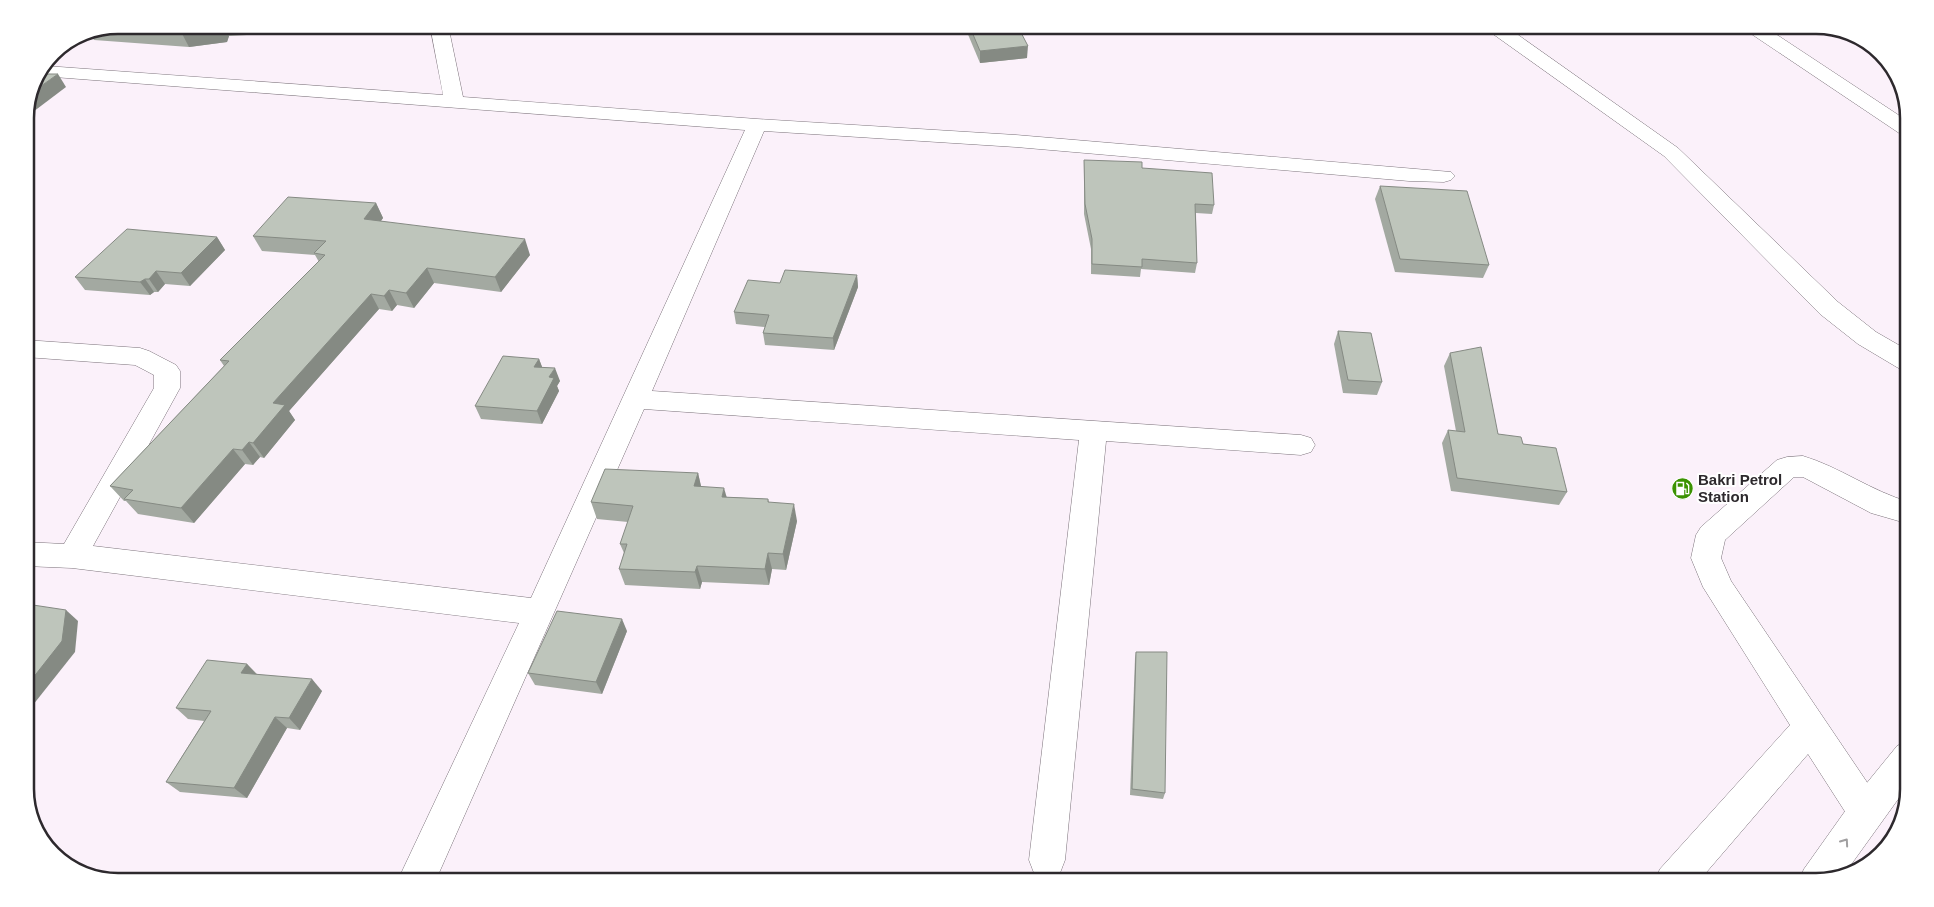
<svg xmlns="http://www.w3.org/2000/svg" width="1934" height="907" font-family="Arial,sans-serif">
  <style>
    .lines { fill: none; stroke-linecap: round; stroke-linejoin: round }
    .minor-casing { stroke: #7b727a; stroke-width: 1 }
    .major-casing { stroke: #7b727a; stroke-width: 1 }
    .minor { fill: #fff; fill-rule: evenodd }
    .major { fill: #fff; fill-rule: evenodd }
    .wall { fill: #a3a9a1 }
    .shaded-wall { fill: #858a83 }
    .building { fill: #bec5bb; stroke: #858a83 }
    .oneway { stroke: #a09fa0 }
    .labels { text-anchor: middle; stroke-width: 4; stroke-linejoin: round; paint-order: stroke }
    .poi-label { font-size: 15px; font-weight: bold; fill: #2d292d; stroke: #fff; text-anchor: start }
    .rim { fill: none; stroke: #2d292d; stroke-width: 2.5 }
  </style>
  <rect width="100%" height="100%" fill="#fbf1fa"/>
  <g class="lines">
    <defs>
      <g id="minor">
        <path d="M430,25H448L463,97L757,119L1016,135L1451,172L1455,176L1451,180L1444,182L1409,181L1016,147L764,131L652,391L1301,435L1311,438L1315,445L1311,452L1301,455L1106,441L1065,860L1060,873L1047,878L1034,873L1029,860L1079,440L644,409L435,882H397L519,623L72,568L25,566V542L64,544L154,388V375L135,365L25,357V340L140,348L149,351L176,365L180,371V388L93,546L531,598L745,130L41,76L46,66L443,95Z"/>
        <path d="M1483,25H1504L1678,148L1838,302L1876,332L1909,351V372L1900,369L1858,344L1820,314L1664,156L1486,29Z"/>
        <path d="M1741,25H1762L1909,122V137L1902,135L1744,29Z"/>
        <path d="M1803,456C1840,467 1871,491 1909,502V524L1871,513L1803,477H1794L1725,540L1721,558L1731,581L1879,800L1884,812L1879,824L1866,829L1853,824L1808,754L1698,882H1654L1660,869L1790,725L1703,587L1691,558L1696,535L1701,527L1777,460L1787,457Z"/>
      </g>
      <path id="major" d="M1909,741V784L1845,873L1817,882H1798L1804,869L1853,800L1897,746Z"/>
    </defs>
    <!-- minor casing -->
    <use href="#minor" class="minor-casing"/>
    <!-- major casing -->
    <use href="#major" class="major-casing"/>
    <!-- minor -->
    <use href="#minor" class="minor"/>
    <!-- major -->
    <use href="#major" class="major"/>
  </g>
  <!-- wall -->
  <g class="wall">
    <path d="M118,25H270L247,35L229,36L227,42L189,47L94,40L88,31Z"/>
    <path d="M964,25H1017L1027,58L980,63Z"/>
    <path d="M1084,160L1142,168L1214,205L1212,214L1196,213L1197,263L1195,273L1141,269L1140,277L1091,274V249L1084,214Z"/>
    <path d="M1380,186L1489,265L1483,278L1395,272L1375,199Z"/>
    <path d="M376,203L383,218L381,221L530,255L501,292L434,283L414,308L397,305L392,311L379,309L289,411L295,420L264,458L260,457L253,465L245,464L194,523L138,514L126,501H124L110,486L224,366L220,360L319,262L315,255L262,251L253,236Z"/>
    <path d="M217,237L225,250L190,286L165,284L158,292H154L150,295L85,290L75,277Z"/>
    <path d="M857,275L858,287L834,350L765,345L763,333L765,327L736,324L734,312L780,283Z"/>
    <path d="M1338,331L1382,382L1377,395L1343,393L1334,344Z"/>
    <path d="M1450,353L1498,434L1523,444L1567,492L1559,505L1451,491L1442,443L1448,430L1456,431L1444,366Z"/>
    <path d="M539,359L542,367L560,381L557,386L559,391L542,424L481,419L475,406Z"/>
    <path d="M698,473L701,487L727,497L768,499L769,502L797,521L786,570L772,569L769,585L702,582L700,589L625,585L619,569L624,553L620,544L628,522L597,519L591,502Z"/>
    <path d="M627,631L602,694L535,685L528,673Z"/>
    <path d="M1136,652L1165,793L1163,799L1130,795L1135,658Z"/>
    <path d="M247,664L257,674L322,691L300,730L287,728L247,798L180,792L166,782L204,721L188,719L176,708Z"/>
  </g>
  <!-- shaded-wall -->
  <g class="shaded-wall">
    <path d="M187,25H223L229,36L227,42L189,47L178,26Z"/>
    <path d="M242,25H270L247,35Z"/>
    <path d="M1028,46L1027,58L980,63V51Z"/>
    <path d="M58,74L66,87L25,118V112L34,91Z"/>
    <path d="M376,203L383,218L371,234L364,219Z"/>
    <path d="M217,237L225,250L190,286L181,273Z"/>
    <path d="M525,239L530,255L501,292L495,277Z"/>
    <path d="M427,268L434,283L414,308L406,293Z"/>
    <path d="M156,271L165,284L158,292L149,279Z"/>
    <path d="M857,275L858,287L834,350L833,338Z"/>
    <path d="M145,279L154,292L150,295L140,282Z"/>
    <path d="M389,290L397,305L392,311L384,296Z"/>
    <path d="M371,294L379,309L289,411L295,420L264,458L253,443L273,403Z"/>
    <path d="M539,359L544,372L534,367Z"/>
    <path d="M555,368L560,381L557,386L559,391L542,424L537,411L549,377Z"/>
    <path d="M249,442L260,457L253,465L242,450Z"/>
    <path d="M233,449L245,464L194,523L181,508Z"/>
    <path d="M698,473L702,490L694,486Z"/>
    <path d="M724,488L729,505L722,497Z"/>
    <path d="M794,504L797,521L786,570L783,554Z"/>
    <path d="M768,553L772,569L769,585L765,569Z"/>
    <path d="M697,566L702,582L700,589L695,572Z"/>
    <path d="M66,610L78,621L75,652L25,715V688Z"/>
    <path d="M622,619L627,631L602,694L596,682Z"/>
    <path d="M247,664L258,676L241,673Z"/>
    <path d="M312,679L322,691L300,730L289,718Z"/>
    <path d="M275,717L287,728L247,798L234,788Z"/>
  </g>
  <!-- building -->
  <g class="building">
    <path d="M163,25H187L178,26Z"/>
    <path d="M969,25H1017L1028,46L980,51Z"/>
    <path d="M43,74H58L34,91Z"/>
    <path d="M1084,160L1142,162V168L1212,173L1214,205L1195,204L1197,263L1142,259V267L1092,264V239L1085,204Z"/>
    <path d="M1380,186L1467,191L1489,265L1400,259Z"/>
    <path d="M288,197L376,203L364,219L525,239L495,277L427,268L406,293L389,290L384,296L371,294L273,403L285,405L253,443L249,442L242,450L233,449L181,508L124,499L133,490L110,486L229,361L220,360L325,255L314,253L326,241L253,236Z"/>
    <path d="M127,229L217,237L181,273L156,271L149,279H145L140,282L75,277Z"/>
    <path d="M785,270L857,275L833,338L763,333L769,315L734,312L748,280L780,283Z"/>
    <path d="M1338,331L1371,333L1382,382L1348,380Z"/>
    <path d="M1481,347L1498,434L1521,437L1523,444L1556,448L1567,492L1457,478L1448,430L1465,432L1450,353Z"/>
    <path d="M503,356L539,359L534,367L555,368L549,377L554,378L537,411L475,406Z"/>
    <path d="M605,469L698,473L694,486L724,488L722,497L768,499V502L794,504L783,554L768,553L765,569L697,566L695,572L619,569L627,544H620L633,506L591,502Z"/>
    <path d="M33,605L66,610L62,641L25,688V609Z"/>
    <path d="M557,611L622,619L596,682L528,673Z"/>
    <path d="M1136,652H1167L1165,793L1132,789Z"/>
    <path d="M207,660L247,664L241,673L312,679L289,718L275,717L234,788L166,782L211,711L176,708Z"/>
  </g>
  <!-- one-way arrows -->
  <defs><path id="oneway-chevron" d="M-2-3.5L2.5 0L-2 3.5" fill="none" stroke-width="1.6" stroke-linecap="round" stroke-linejoin="round" transform="scale(1.25)"/></defs>
  <use class="oneway" href="#oneway-chevron" transform="translate(1845 842) rotate(-55)"/>
  <!-- icons -->
  <defs>
    <symbol id="fuel-disc" viewBox="-11 -11 22 22"><circle r="9.5" fill="#3b9201" stroke="#fff"/><path d="M-5.5-6h7V0h2V4h1.3V-2.5L3-4.5l.8-.8L6-3V5H2.5V1h-1V6h-7ZM-4.2-4.7v3.2H.2V-4.7Z" fill="#fff"/></symbol>
  </defs>
  <g fill-rule="evenodd">
    <use href="#fuel-disc" x="1670" y="476" width="25" height="25"/>
  </g>
  <g class="labels">
    <!-- poi labels -->
    <g class="poi-label">
      <text x="1698" y="485">Bakri Petrol<tspan x="1698" dy="17">Station</tspan></text>
    </g>
  </g>
  <!-- crop -->
  <path d="M0 0H1934V907H0ZM118 34H1816A84 84 0 0 1 1900 118V789A84 84 0 0 1 1816 873H118A84 84 0 0 1 34 789V118A84 84 0 0 1 118 34Z" fill="#fff" fill-rule="evenodd"/>
  <path class="rim" d="M118 34H1816A84 84 0 0 1 1900 118V789A84 84 0 0 1 1816 873H118A84 84 0 0 1 34 789V118A84 84 0 0 1 118 34Z"/>
</svg>
